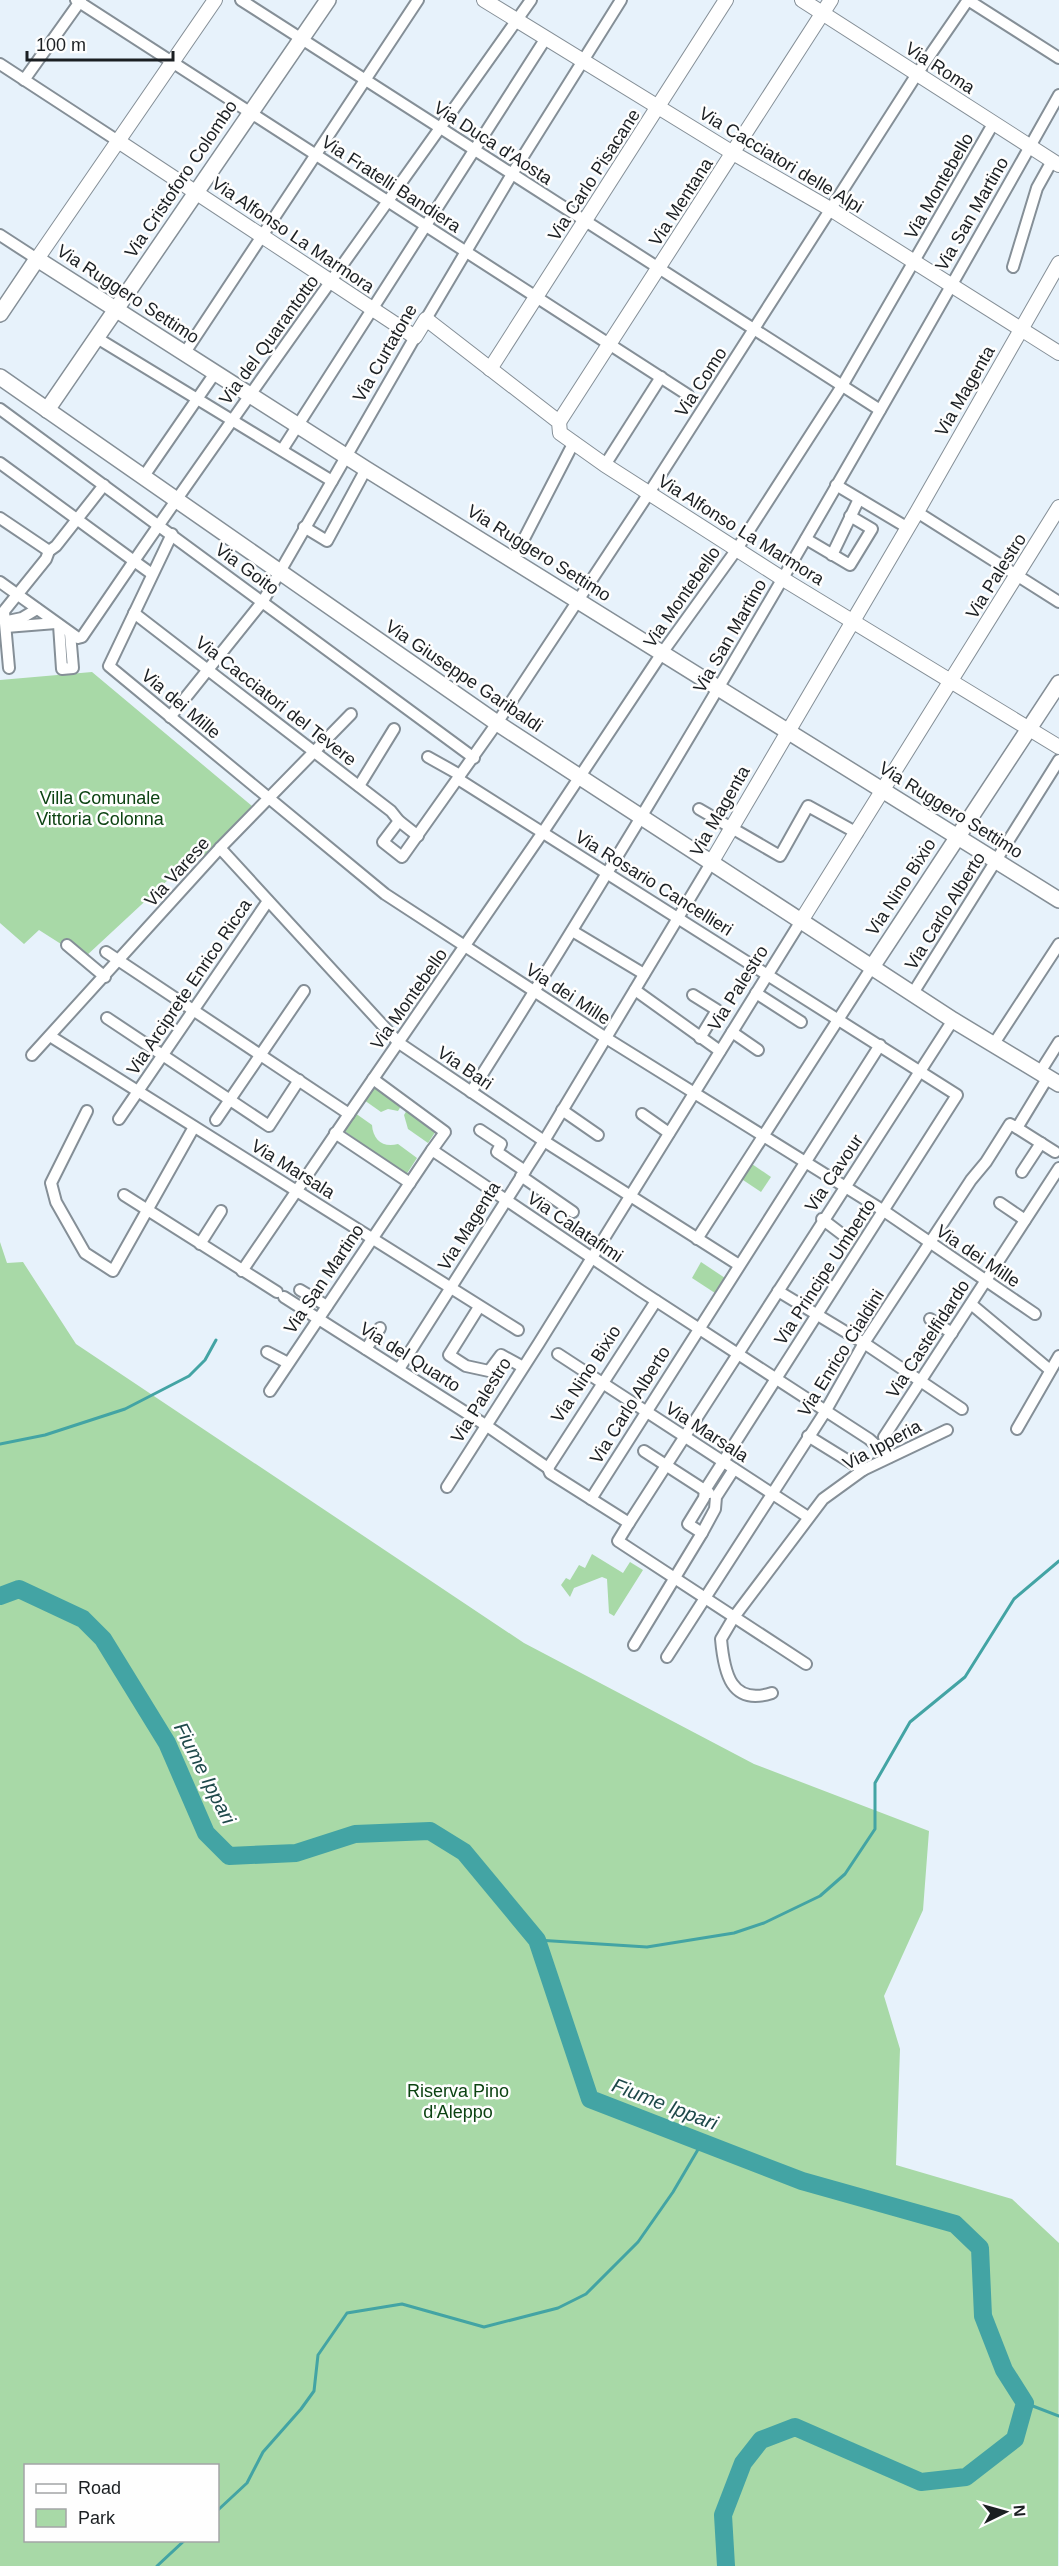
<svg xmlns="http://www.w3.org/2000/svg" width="1059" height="2566" font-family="Arial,sans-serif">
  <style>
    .green { fill: #a8d9a7; fill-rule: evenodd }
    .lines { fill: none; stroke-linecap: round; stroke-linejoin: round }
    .stream { stroke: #43a4a4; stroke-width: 3 }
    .river { stroke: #43a4a4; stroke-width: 18 }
    .minor-casing { stroke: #858f97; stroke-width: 14 }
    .tertiary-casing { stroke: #858f97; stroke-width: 16 }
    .secondary-casing { stroke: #858f97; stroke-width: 18 }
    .minor { stroke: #fff; stroke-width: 10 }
    .tertiary { stroke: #fff; stroke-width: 14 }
    .secondary { stroke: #fff; stroke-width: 15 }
    .labels { text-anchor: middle; stroke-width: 5; stroke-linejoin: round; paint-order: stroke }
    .street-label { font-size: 18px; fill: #1b1f22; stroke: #fefefe }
    .park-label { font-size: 18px; fill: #0c4312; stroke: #fefefe }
    .water-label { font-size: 20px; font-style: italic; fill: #1e494a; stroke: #fefefe }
  </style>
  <rect width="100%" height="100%" fill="#e7f2fb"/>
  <!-- green -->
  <g class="green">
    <path d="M92,672L252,806L205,858L197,853L85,957L66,939L61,944L39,930L24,944L0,923V680Z"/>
    <path d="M374,1087L401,1106L398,1111L388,1109L381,1112L364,1100Z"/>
    <path d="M407,1110L436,1131L428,1143L408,1129L404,1115Z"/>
    <path d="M355,1113L372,1125C373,1140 383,1148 398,1144L417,1158L406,1175L343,1130Z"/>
    <path d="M749,1162L771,1177L761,1192L740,1178Z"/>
    <path d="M0,1242L7,1263L23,1262L76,1344L524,1643L754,1764L929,1831L923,1910L884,1996L900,2049L896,2165L1012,2199L1059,2243L1058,2566H0ZM26,2466H218V2540H26Z"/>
    <path d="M701,1262L725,1278L715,1293L692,1278Z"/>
    <path d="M592,1554L623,1573L630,1562L643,1570L614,1616L609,1613L607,1579L602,1577L574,1588L570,1597L561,1585L566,1578L570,1580L579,1565L585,1568Z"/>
  </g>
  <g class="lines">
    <!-- stream -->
    <g class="stream">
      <path d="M0,1444L45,1435L125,1409L189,1376L205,1360L216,1340"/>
      <path d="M537,1940L647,1947L734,1933L764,1923L820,1896L845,1874L875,1829V1783L910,1722L965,1677L1014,1599L1059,1561"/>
      <path d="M1025,2403L1059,2416"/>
      <path d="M218,2510L247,2483L263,2452L301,2409L314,2391L318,2355L347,2313L402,2304L484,2327L558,2308L586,2294L638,2242L673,2192L703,2141"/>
      <path d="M157,2566L185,2540"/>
    </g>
    <!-- river -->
    <path class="river" d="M0,1596L19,1589L83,1619L103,1639L167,1743L206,1833L229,1856L296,1853L355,1834L430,1831L464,1852L537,1940L590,2099L802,2181L955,2224L980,2248L983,2316L1004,2370L1025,2403L1015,2439L966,2477L921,2482L795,2427L761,2440L743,2463L723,2515L726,2566"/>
    <defs>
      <g id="minor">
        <path d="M76,0L688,395"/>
        <path d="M241,0L880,410"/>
        <path d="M968,0L1059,58"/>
        <path d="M0,64L118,141"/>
        <path d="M24,80L81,0"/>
        <path d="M0,235L37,259"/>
        <path d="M1013,267L1037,188L1052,161"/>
        <path d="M426,319L512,174L621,0"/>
        <path d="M97,338L332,481"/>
        <path d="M184,354L418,0"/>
        <path d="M0,409L474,758"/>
        <path d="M282,450L546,38"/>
        <path d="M0,463L134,561C264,372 399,187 531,0"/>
        <path d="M605,465L661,377"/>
        <path d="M144,476L215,373"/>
        <path d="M836,485L908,528"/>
        <path d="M917,512L1059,602"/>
        <path d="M0,518L49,551"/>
        <path d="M304,527L327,541L366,469"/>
        <path d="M172,534L109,666L385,894L606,1038L884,1211L1035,1314"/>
        <path d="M806,539L850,565L872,529L850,516"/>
        <path d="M832,555L859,499"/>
        <path d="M513,560L574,442"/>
        <path d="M0,582L78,638L82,637L134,561L152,574"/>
        <path d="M4,612L9,668"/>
        <path d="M134,613L391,811L399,821L418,836"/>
        <path d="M0,616L46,559L49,551L56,546L104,485"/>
        <path d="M8,621L22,618L37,609"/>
        <path d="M59,625L62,669L73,668L70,633"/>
        <path d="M6,627L56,623"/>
        <path d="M170,717L263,601L415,337"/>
        <path d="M428,757L460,775"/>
        <path d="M458,779L957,1095L705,1490L704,1498L688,1524L702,1533"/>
        <path d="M359,786L394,729"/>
        <path d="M699,809L780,856L808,806L857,833"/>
        <path d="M399,821L383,842L402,857L497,723L649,493L917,74L968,0"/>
        <path d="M220,848L399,1043L544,1141L739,1265"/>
        <path d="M574,932L644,974"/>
        <path d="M67,945L105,977"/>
        <path d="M106,952L349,1114L242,1271"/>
        <path d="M635,990L720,1051"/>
        <path d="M756,993L801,1022"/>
        <path d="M913,993L1059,760"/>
        <path d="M693,995L717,1010L700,1038"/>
        <path d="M107,1018L269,1126L299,1080"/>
        <path d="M732,1032L758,1050"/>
        <path d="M50,1036L518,1330"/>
        <path d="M993,1045L1059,944"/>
        <path d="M32,1055L220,848L351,714"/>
        <path d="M1040,1072L1059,1042"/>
        <path d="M373,1079L445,1132L432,1150"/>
        <path d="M471,1092C678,766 870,431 1059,95"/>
        <path d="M562,1110L598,1135"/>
        <path d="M87,1111L51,1183L56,1202L85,1253L113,1271L194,1127"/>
        <path d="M349,1114L543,832L662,653L737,549L842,386L993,124"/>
        <path d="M642,1114L669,1133"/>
        <path d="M119,1119L268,901"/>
        <path d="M216,1120L304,991"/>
        <path d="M1017,1128L1055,1152"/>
        <path d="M480,1130L501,1144L497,1152L525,1171"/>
        <path d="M335,1133L410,1183"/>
        <path d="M1022,1172L1041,1143"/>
        <path d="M521,1176L573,1212"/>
        <path d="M124,1195L277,1292"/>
        <path d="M1000,1203L1025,1220"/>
        <path d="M822,1219L847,1238"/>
        <path d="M697,1239L872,967"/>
        <path d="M200,1244L221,1211"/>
        <path d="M300,1290L327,1306"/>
        <path d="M778,1291L864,1343L962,1409"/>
        <path d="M284,1297L487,1426L548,1468L550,1473L629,1523L618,1541L806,1664"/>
        <path d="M971,1304L1050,1370"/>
        <path d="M479,1307L449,1355L466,1366L489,1371L501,1355L523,1367"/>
        <path d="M930,1319L952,1333"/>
        <path d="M366,1349L380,1328"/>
        <path d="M267,1352L288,1363"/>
        <path d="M558,1354L808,1517"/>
        <path d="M399,1369L544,1141L711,863"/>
        <path d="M270,1391L432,1150L641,1291L869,1439L889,1457"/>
        <path d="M1017,1429L1059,1356"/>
        <path d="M808,1436L863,1470"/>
        <path d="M884,1437L1059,1168"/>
        <path d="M644,1451L709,1493"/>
        <path d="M548,1468L656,1301"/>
        <path d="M447,1487L539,1343L801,921"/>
        <path d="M591,1499L880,1045"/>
        <path d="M629,1523L953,1020"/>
        <path d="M634,1645L702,1533L715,1509L716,1497L734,1469"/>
        <path d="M667,1657L825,1412L864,1343L971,1180L986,1162L1010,1124L1017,1128L1048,1077"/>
        <path d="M772,1693C731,1706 724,1673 721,1639L734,1617L823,1499L863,1470L947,1430"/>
      </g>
      <g id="tertiary">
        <path d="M484,0L733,153L832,210L1059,353"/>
        <path d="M802,0L1059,165"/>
        <path d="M118,141L415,337L426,319L559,422L560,433L605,465L783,579L1059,747"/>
        <path d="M37,259L215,0"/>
        <path d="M490,369L726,0"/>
        <path d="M559,422L831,0"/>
        <path d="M711,863L917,512L1059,263"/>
        <path d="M801,921L1059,507"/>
      </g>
      <g id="secondary">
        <path d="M0,314L37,259L366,469L1059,900"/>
        <path d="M0,377L497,723L953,1020L1059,1084"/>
        <path d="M47,410L328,0"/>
        <path d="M872,967L1059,683"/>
      </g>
    </defs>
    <!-- minor casing -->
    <use href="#minor" class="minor-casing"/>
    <!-- tertiary casing -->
    <use href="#tertiary" class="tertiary-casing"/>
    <!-- secondary casing -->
    <use href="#secondary" class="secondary-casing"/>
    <!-- minor -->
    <use href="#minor" class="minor"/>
    <!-- tertiary -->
    <use href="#tertiary" class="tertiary"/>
    <!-- secondary -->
    <use href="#secondary" class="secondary"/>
  </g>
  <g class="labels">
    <!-- street labels -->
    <g class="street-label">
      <text transform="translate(940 68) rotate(33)" y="6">Via Roma</text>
      <text transform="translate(493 143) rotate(33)" y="6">Via Duca d'Aosta</text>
      <text transform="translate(781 160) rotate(31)" y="6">Via Cacciatori delle Alpi</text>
      <text transform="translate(594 175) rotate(-57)" y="6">Via Carlo Pisacane</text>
      <text transform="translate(181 179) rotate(-56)" y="6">Via Cristoforo Colombo</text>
      <text transform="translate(391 184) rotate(33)" y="6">Via Fratelli Bandiera</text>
      <text transform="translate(939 186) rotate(-60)" y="6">Via Montebello</text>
      <text transform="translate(681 202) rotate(-57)" y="6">Via Mentana</text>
      <text transform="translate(972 214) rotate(-60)" y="6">Via San Martino</text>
      <text transform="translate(293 235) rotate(34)" y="6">Via Alfonso La Marmora</text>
      <text transform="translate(128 294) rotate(33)" y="6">Via Ruggero Settimo</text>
      <text transform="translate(269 340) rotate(-54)" y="6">Via del Quarantotto</text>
      <text transform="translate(385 353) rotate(-60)" y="6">Via Curtatone</text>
      <text transform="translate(701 382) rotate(-57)" y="6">Via Como</text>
      <text transform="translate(965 391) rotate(-60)" y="6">Via Magenta</text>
      <text transform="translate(741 530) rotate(32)" y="6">Via Alfonso La Marmora</text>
      <text transform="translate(539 553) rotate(32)" y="6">Via Ruggero Settimo</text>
      <text transform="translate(247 569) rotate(36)" y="6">Via Goito</text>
      <text transform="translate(996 576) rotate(-58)" y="6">Via Palestro</text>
      <text transform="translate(682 597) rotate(-55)" y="6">Via Montebello</text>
      <text transform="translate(730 636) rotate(-60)" y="6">Via San Martino</text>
      <text transform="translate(464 676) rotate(34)" y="6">Via Giuseppe Garibaldi</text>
      <text transform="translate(276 701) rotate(38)" y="6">Via Cacciatori del Tevere</text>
      <text transform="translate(181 704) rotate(40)" y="6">Via dei Mille</text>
      <text transform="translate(951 810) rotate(32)" y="6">Via Ruggero Settimo</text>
      <text transform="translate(720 811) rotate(-60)" y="6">Via Magenta</text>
      <text transform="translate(177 872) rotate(-48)" y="6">Via Varese</text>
      <text transform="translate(654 883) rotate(32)" y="6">Via Rosario Cancellieri</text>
      <text transform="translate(901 887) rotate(-57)" y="6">Via Nino Bixio</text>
      <text transform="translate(945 911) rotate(-58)" y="6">Via Carlo Alberto</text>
      <text transform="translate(189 987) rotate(-56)" y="6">Via Arciprete Enrico Ricca</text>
      <text transform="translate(738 988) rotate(-58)" y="6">Via Palestro</text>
      <text transform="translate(568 994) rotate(33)" y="6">Via dei Mille</text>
      <text transform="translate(409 999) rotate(-55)" y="6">Via Montebello</text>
      <text transform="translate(465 1068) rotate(34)" y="6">Via Bari</text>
      <text transform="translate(293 1169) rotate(32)" y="6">Via Marsala</text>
      <text transform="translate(834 1173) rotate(-56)" y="6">Via Cavour</text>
      <text transform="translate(469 1226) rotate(-58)" y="6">Via Magenta</text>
      <text transform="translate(575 1227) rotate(34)" y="6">Via Calatafimi</text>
      <text transform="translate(978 1256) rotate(34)" y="6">Via dei Mille</text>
      <text transform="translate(825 1272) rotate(-57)" y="6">Via Principe Umberto</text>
      <text transform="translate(324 1279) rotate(-56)" y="6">Via San Martino</text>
      <text transform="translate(928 1339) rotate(-57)" y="6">Via Castelfidardo</text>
      <text transform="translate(841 1353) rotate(-58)" y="6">Via Enrico Cialdini</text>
      <text transform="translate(410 1357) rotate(32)" y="6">Via del Quarto</text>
      <text transform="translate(586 1374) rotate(-57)" y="6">Via Nino Bixio</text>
      <text transform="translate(481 1400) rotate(-58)" y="6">Via Palestro</text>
      <text transform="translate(630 1405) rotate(-58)" y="6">Via Carlo Alberto</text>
      <text transform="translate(707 1432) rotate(33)" y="6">Via Marsala</text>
      <text transform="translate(882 1445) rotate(-28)" y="6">Via Ipperia</text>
    </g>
    <!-- park labels -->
    <g class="park-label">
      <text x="100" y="804">Villa Comunale<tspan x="100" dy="21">Vittoria Colonna</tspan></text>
      <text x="458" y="2097">Riserva Pino<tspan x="458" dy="21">d'Aleppo</tspan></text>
    </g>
    <!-- water labels -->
    <g class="water-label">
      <text transform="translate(205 1773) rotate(63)" y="7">Fiume Ippari</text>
      <text transform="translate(665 2104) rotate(21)" y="7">Fiume Ippari</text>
    </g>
  </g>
  <!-- legend -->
  <rect x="24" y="2464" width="195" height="78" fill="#fefefe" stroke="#a3a5a6" stroke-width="1.5"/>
  <rect x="36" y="2484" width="30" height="9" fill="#ffffff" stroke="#a3a5a6" stroke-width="1.5"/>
  <text x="78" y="2494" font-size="18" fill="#1b1f22">Road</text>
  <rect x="36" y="2509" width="30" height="18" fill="#a8d9a7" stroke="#a3a5a6" stroke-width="1.5"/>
  <text x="78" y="2524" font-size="18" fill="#1b1f22">Park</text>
  <!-- north arrow -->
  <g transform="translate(1005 2512) rotate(85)" stroke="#fefefe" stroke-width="4.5" paint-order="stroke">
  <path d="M0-4.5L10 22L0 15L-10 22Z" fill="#1b1f22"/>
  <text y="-9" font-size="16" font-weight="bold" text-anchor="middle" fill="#1b1f22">N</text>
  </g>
  <!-- scale -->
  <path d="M27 51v9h146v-9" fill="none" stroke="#1b1f22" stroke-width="3"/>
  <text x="36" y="51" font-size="18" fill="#1b1f22" stroke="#fefefe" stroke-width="4.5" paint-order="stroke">100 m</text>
</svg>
